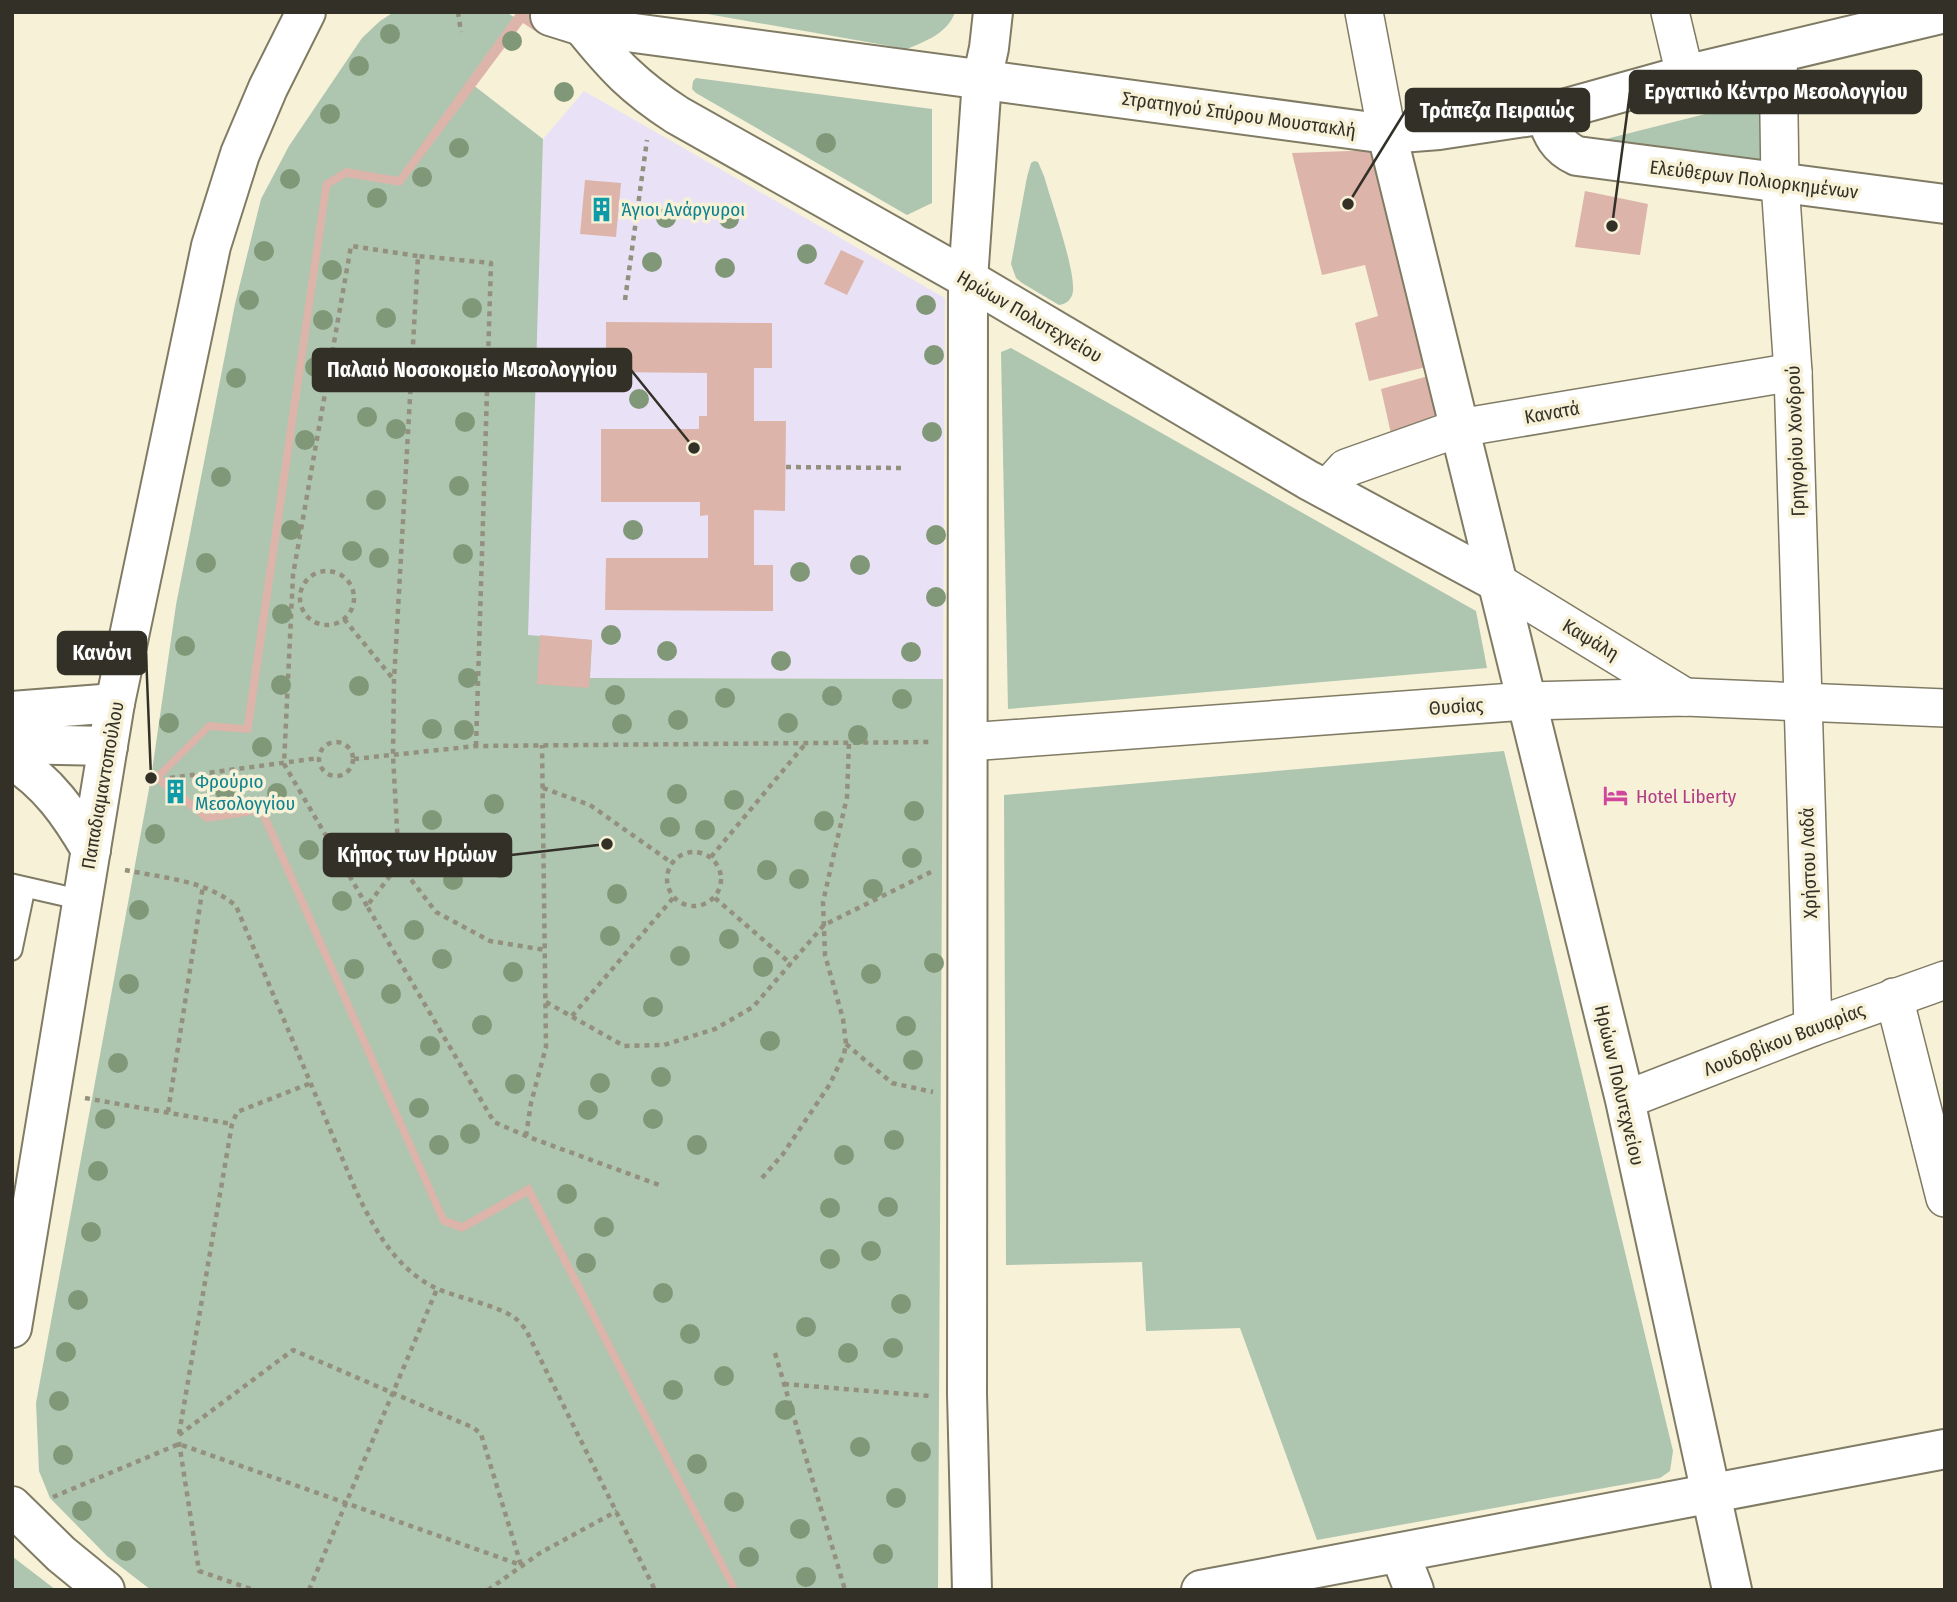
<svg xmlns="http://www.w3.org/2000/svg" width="1957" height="1602" font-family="'Fira Sans Condensed',sans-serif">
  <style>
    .medical { fill: #e9e2f7 }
    .green { fill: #aec5b0 }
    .building { fill: #ddb4aa }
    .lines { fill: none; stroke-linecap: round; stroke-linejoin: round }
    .lane-casing { stroke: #807b64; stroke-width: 23 }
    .street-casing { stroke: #807b64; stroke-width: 40 }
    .secondary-casing { stroke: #807b64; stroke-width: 42 }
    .path { stroke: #93907e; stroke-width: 4.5; stroke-dasharray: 5 5; stroke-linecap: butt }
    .lane { stroke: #fff; stroke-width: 19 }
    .street { stroke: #fff; stroke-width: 37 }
    .secondary { stroke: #fff; stroke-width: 38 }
    .tree { fill: #819878 }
    .labels { text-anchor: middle; stroke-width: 7; stroke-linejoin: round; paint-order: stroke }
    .street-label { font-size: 19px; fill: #333127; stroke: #f6f1d7 }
    .culture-label { font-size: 19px; fill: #0d838f; stroke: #f6f1d7; text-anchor: start }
    .hotel-label { font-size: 19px; fill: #b23c85; stroke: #f6f1d7; text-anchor: start }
    .leader { fill: none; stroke: #333127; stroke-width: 2.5 }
    .callout-dot { fill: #333127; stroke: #f6f1d7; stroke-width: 2.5 }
    .callout { fill: #333127; stroke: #333127; stroke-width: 2.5 }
    .callout-label { font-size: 21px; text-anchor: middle; font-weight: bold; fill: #fff }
  </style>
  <rect width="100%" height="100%" fill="#f6f1d7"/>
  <!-- medical -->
  <path class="medical" d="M584,91L945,298L943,679L590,678L527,635L543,139Z"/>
  <!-- green -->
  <g class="green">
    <path d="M394,12H506L514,17L468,81L543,139L528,635L592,640L590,678L943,679L938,1590H151L107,1556L50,1498L39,1471L36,1403L151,778L176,605L235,304L261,199L289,146L362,38L380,21Z"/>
    <path d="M696,12H955C948,33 926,41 907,49Z"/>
    <path d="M696,78L932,109V203L907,215L696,93L692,89L693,81Z"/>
    <path d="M1769,98V165L1607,145L1606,139Z"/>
    <path d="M1034,161L1038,162L1044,176C1051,201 1075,268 1073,291C1072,300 1066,304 1059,305L1022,283L1016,278L1011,264L1027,177L1031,163Z"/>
    <path d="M1011,348L1476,611L1487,668L1008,709L1001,352Z"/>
    <path d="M1504,751L1673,1451L1670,1471L1660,1478L1317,1540L1240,1328L1146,1331L1142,1262L1006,1265L1004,795Z"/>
    <path d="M13,1557L56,1590H12Z"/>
  </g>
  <!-- building -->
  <g class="building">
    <path d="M517,12H552L538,33L523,23L401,186L347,177L330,187L251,733L210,730L163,777L208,813L264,806L446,1217L462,1223L530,1184L739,1590H731L527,1196L462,1232L441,1224L259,814L206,822L151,778L208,722L244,725L323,182L346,168L398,177Z"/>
    <path d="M1378,150L1430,366L1369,381L1355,323L1378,316L1365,265L1322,275L1292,153Z"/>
    <path d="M585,180L621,183L616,237L580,234Z"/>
    <path d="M1585,191L1648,204L1640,255L1575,247Z"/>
    <path d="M841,250L864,261L847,295L824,284Z"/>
    <path d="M606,322L772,323V368H754V421H786L785,511L754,510V565H773V611L605,610L606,558H708V515L700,516V502H601V429H699V416H707V373L606,372Z"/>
    <path d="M1432,375L1445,426L1392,438L1381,389Z"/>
    <path d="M540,635L592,640L589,688L537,684Z"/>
  </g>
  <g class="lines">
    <defs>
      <g id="lane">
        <path d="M12,884L82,900"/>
        <path d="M12,950L25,888"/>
      </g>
      <g id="street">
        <path d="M1364,12L1387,134"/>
        <path d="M1670,12L1685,75"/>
        <path d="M1778,53L1780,183L1793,372L1813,1027"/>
        <path d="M1326,490L1346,468L1459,428L1793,372"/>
        <path d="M1497,582L1685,697"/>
        <path d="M968,742L1527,701L1685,697L1945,708"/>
        <path d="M1894,997L1945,1198"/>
        <path d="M1625,1100L1813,1027L1945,980"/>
      </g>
      <g id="secondary">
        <path d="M550,16L582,26L1387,134L1439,130L1545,114L1685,75L1945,13"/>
        <path d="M582,26C614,66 634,87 677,115L968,279L1308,480L1497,582"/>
        <path d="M1545,114C1552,134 1557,147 1577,156L1945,204"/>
        <path d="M1387,134L1625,1100L1732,1590"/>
        <path d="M12,711L115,703"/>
        <path d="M12,744L108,746"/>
        <path d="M12,760C48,782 70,814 91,850"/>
        <path d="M12,1328L115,703L211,246L240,154L268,88L306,12"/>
        <path d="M12,1506L61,1554L105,1590"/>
        <path d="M1400,1554L1414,1590"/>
        <path d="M972,1590L967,1394L968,279L982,80L989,48L993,12"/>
        <path d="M1201,1590C1450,1545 1697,1494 1945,1449"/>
      </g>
    </defs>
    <!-- lane casing -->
    <use href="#lane" class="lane-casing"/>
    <!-- street casing -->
    <use href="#street" class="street-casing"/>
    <!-- secondary casing -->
    <use href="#secondary" class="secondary-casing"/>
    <!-- path -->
    <g class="path">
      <path d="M458,12L461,32"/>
      <path d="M625,300L647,140"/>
      <path d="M786,467L903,468"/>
      <circle cx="327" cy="598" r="27"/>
      <path d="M344,619L394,680"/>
      <circle cx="336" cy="759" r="17"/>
      <path d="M476,746L491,263L418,256L394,680L393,756L399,864L367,906L494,1122L526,1136L662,1186"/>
      <path d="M354,759L476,746L932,742"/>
      <path d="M170,778L319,758"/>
      <path d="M543,788L590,805L672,863"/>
      <circle cx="694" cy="879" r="27"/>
      <path d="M711,857L806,743"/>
      <path d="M399,864L436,912L490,941L545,950"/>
      <path d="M125,870C163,878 206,880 236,906L356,1191C374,1229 397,1271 438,1289C459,1298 499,1306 515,1318C519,1321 523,1326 526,1330L655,1590"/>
      <path d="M715,898L791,964"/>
      <path d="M367,906L284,764L293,575L351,246L418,256"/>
      <path d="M546,1002L624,1046L664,1045L715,1029L753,1007L824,925L931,872"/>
      <path d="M572,1016L674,897"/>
      <path d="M846,1044L892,1083L933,1092"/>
      <path d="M85,1098L232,1124"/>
      <path d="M168,1112L203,886"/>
      <path d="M526,1136L531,1103L546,1047L542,745"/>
      <path d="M762,1178L783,1154L830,1084L844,1054L846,1044L843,1019L825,955L823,902L847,797L849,742"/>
      <path d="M775,1353L845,1590"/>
      <path d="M784,1384L930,1396"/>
      <path d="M179,1434L232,1124L237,1112L311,1083"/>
      <path d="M179,1442L199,1571L254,1590"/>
      <path d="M53,1497L179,1444L521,1565L481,1434L474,1428L293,1350L179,1435"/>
      <path d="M309,1590L437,1289"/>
      <path d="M488,1590L540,1553L617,1511"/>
    </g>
    <!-- lane -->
    <use href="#lane" class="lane"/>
    <!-- street -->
    <use href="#street" class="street"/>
    <!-- secondary -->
    <use href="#secondary" class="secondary"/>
  </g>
  <!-- trees -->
  <g class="tree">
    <circle cx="390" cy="34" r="10"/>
    <circle cx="512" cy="41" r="10"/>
    <circle cx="359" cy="66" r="10"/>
    <circle cx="564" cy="92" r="10"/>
    <circle cx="330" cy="114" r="10"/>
    <circle cx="826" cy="143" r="10"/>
    <circle cx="459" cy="148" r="10"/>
    <circle cx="422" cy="177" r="10"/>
    <circle cx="290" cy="179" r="10"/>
    <circle cx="377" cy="198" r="10"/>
    <circle cx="666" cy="218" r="10"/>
    <circle cx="729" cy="219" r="10"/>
    <circle cx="264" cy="251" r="10"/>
    <circle cx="807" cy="254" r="10"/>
    <circle cx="652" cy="262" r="10"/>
    <circle cx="725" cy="268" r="10"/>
    <circle cx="332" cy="270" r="10"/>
    <circle cx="249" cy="300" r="10"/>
    <circle cx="926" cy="305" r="10"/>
    <circle cx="472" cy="308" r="10"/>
    <circle cx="386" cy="318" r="10"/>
    <circle cx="323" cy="320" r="10"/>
    <circle cx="934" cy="355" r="10"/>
    <circle cx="315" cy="367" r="10"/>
    <circle cx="236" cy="378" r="10"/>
    <circle cx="639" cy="399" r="10"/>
    <circle cx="367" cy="417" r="10"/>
    <circle cx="465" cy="422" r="10"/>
    <circle cx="396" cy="429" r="10"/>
    <circle cx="932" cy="432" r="10"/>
    <circle cx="305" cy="440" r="10"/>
    <circle cx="221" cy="477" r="10"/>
    <circle cx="459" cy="486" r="10"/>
    <circle cx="376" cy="500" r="10"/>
    <circle cx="291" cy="530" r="10"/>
    <circle cx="633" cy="530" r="10"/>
    <circle cx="936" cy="535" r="10"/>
    <circle cx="352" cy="551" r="10"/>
    <circle cx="463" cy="554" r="10"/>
    <circle cx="379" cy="558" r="10"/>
    <circle cx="206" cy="563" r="10"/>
    <circle cx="860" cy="565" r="10"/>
    <circle cx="800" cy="572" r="10"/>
    <circle cx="936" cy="597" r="10"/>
    <circle cx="282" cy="614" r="10"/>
    <circle cx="611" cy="635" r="10"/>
    <circle cx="185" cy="646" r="10"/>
    <circle cx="667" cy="651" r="10"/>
    <circle cx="911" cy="652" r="10"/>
    <circle cx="781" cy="661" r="10"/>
    <circle cx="468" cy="678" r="10"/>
    <circle cx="281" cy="685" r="10"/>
    <circle cx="359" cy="686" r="10"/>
    <circle cx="615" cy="695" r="10"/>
    <circle cx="832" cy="696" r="10"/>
    <circle cx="725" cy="698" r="10"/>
    <circle cx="902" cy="699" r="10"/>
    <circle cx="678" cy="720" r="10"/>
    <circle cx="169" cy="723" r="10"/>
    <circle cx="788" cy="723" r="10"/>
    <circle cx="622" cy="724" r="10"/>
    <circle cx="432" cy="729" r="10"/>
    <circle cx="464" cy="730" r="10"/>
    <circle cx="858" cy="735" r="10"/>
    <circle cx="262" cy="747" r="10"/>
    <circle cx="225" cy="791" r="10"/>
    <circle cx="277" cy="793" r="10"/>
    <circle cx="677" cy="794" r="10"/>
    <circle cx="734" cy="800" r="10"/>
    <circle cx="494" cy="804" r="10"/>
    <circle cx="914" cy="811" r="10"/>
    <circle cx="432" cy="820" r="10"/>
    <circle cx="824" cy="821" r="10"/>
    <circle cx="670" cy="827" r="10"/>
    <circle cx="705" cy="830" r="10"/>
    <circle cx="155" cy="834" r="10"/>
    <circle cx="309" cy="850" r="10"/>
    <circle cx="912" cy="858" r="10"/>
    <circle cx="500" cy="868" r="10"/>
    <circle cx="767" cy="870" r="10"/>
    <circle cx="799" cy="879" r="10"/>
    <circle cx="453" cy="880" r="10"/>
    <circle cx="873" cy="889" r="10"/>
    <circle cx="617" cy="894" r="10"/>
    <circle cx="342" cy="901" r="10"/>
    <circle cx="139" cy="910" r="10"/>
    <circle cx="414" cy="930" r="10"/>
    <circle cx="610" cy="936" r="10"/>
    <circle cx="729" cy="939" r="10"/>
    <circle cx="680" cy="956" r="10"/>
    <circle cx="442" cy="959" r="10"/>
    <circle cx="934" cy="963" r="10"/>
    <circle cx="763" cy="967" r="10"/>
    <circle cx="354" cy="969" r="10"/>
    <circle cx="513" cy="972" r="10"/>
    <circle cx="871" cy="974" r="10"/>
    <circle cx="129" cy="984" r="10"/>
    <circle cx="391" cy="994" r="10"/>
    <circle cx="653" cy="1007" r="10"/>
    <circle cx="482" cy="1025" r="10"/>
    <circle cx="906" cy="1026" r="10"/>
    <circle cx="770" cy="1041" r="10"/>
    <circle cx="430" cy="1046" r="10"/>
    <circle cx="913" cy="1060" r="10"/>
    <circle cx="118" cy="1063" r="10"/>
    <circle cx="661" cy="1077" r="10"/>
    <circle cx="600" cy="1083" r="10"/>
    <circle cx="515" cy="1084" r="10"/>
    <circle cx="419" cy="1108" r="10"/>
    <circle cx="588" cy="1110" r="10"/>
    <circle cx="105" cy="1119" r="10"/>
    <circle cx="653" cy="1119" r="10"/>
    <circle cx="470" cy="1134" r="10"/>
    <circle cx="894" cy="1140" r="10"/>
    <circle cx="439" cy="1145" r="10"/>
    <circle cx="697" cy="1145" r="10"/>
    <circle cx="844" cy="1155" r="10"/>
    <circle cx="98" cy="1171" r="10"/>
    <circle cx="567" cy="1194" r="10"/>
    <circle cx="888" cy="1207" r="10"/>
    <circle cx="830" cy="1208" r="10"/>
    <circle cx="604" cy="1227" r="10"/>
    <circle cx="91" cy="1232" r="10"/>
    <circle cx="871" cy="1251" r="10"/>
    <circle cx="830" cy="1259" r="10"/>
    <circle cx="586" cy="1263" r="10"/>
    <circle cx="663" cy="1293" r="10"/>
    <circle cx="78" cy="1300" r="10"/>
    <circle cx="901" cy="1304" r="10"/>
    <circle cx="806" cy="1327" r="10"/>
    <circle cx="690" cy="1334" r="10"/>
    <circle cx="893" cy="1348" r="10"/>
    <circle cx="66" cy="1352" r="10"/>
    <circle cx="848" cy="1353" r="10"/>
    <circle cx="724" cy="1376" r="10"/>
    <circle cx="673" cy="1390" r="10"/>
    <circle cx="59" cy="1401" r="10"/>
    <circle cx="785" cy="1410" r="10"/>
    <circle cx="860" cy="1447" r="10"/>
    <circle cx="921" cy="1452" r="10"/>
    <circle cx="63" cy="1455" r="10"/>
    <circle cx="697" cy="1464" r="10"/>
    <circle cx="896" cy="1498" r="10"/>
    <circle cx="734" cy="1502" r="10"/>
    <circle cx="82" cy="1511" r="10"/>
    <circle cx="800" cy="1529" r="10"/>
    <circle cx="126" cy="1551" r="10"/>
    <circle cx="883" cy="1554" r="10"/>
    <circle cx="749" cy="1557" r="10"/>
    <circle cx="806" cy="1577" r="10"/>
  </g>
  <!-- icons -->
  <defs>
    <symbol id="building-bare" viewBox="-9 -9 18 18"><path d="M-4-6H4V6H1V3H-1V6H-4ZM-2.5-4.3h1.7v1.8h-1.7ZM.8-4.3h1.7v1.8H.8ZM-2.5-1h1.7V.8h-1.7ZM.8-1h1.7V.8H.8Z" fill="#0f9aa8" stroke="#f6f1d7" stroke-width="2.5" paint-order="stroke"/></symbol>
    <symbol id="hotel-bare" viewBox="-9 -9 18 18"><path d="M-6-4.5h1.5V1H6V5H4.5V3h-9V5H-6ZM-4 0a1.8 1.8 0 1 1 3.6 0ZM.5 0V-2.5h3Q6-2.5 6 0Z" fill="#d1479c" stroke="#f6f1d7" stroke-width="2.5" paint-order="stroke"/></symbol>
  </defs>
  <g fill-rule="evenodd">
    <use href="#building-bare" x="584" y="192" width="35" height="35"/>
    <use href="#building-bare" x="158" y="774" width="35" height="35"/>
    <use href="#hotel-bare" x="1598" y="778" width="35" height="35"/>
  </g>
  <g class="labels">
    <!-- street labels -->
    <g class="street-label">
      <text transform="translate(1239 114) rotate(8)" y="7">Στρατηγού Σπύρου Μουστακλή</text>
      <text transform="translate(1754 179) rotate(7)" y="7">Ελεύθερων Πολιορκημένων</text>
      <text transform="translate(1030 316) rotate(30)" y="7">Ηρώων Πολυτεχνείου</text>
      <text transform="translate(1552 412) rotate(-10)" y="7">Κανατά</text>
      <text transform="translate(1795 441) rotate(-92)" y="7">Γρηγορίου Χονδρού</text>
      <text transform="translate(1591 639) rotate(31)" y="7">Καψάλη</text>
      <text transform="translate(1456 706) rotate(-4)" y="7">Θυσίας</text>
      <text transform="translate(102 785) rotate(-80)" y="7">Παπαδιαμαντοπούλου</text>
      <text transform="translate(1808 863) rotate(-92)" y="7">Χρήστου Λαδά</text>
      <text transform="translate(1784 1039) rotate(-21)" y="7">Λουδοβίκου Βαυαρίας</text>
      <text transform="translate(1620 1085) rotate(77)" y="7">Ηρώων Πολυτεχνείου</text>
    </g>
    <!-- culture labels -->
    <g class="culture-label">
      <text x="621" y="216">Άγιοι Ανάργυροι</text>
      <text x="195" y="788">Φρούριο<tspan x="195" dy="22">Μεσολογγίου</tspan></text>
    </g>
    <!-- hotel labels -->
    <g class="hotel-label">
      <text x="1636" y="803">Hotel Liberty</text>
    </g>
  </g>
  <!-- callouts -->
  <path class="leader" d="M1612 226L1630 92M1348 204L1406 110M694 448L631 370M151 778L146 653M607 844L511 855"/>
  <g class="callout-dot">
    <circle cx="1612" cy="226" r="7"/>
    <circle cx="1348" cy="204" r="7"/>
    <circle cx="694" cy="448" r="7"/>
    <circle cx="151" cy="778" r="7"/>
    <circle cx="607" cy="844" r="7"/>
  </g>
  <g class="callout">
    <rect x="1630" y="71" width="291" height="42" rx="7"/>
    <rect x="1406" y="89" width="183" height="42" rx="7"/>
    <rect x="313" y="349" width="318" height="42" rx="7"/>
    <rect x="58" y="632" width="88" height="42" rx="7"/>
    <rect x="324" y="834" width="187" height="42" rx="7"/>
  </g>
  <g class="callout-label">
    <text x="1776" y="99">Eργατικό Κέντρο Μεσολογγίου</text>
    <text x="1497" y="118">Τράπεζα Πειραιώς</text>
    <text x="472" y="377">Παλαιό Νοσοκομείο Μεσολογγίου</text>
    <text x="102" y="660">Κανόνι</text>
    <text x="417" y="862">Κήπος των Ηρώων</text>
  </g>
  <!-- border -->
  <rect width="1957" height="1602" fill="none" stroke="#333127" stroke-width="28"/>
</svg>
